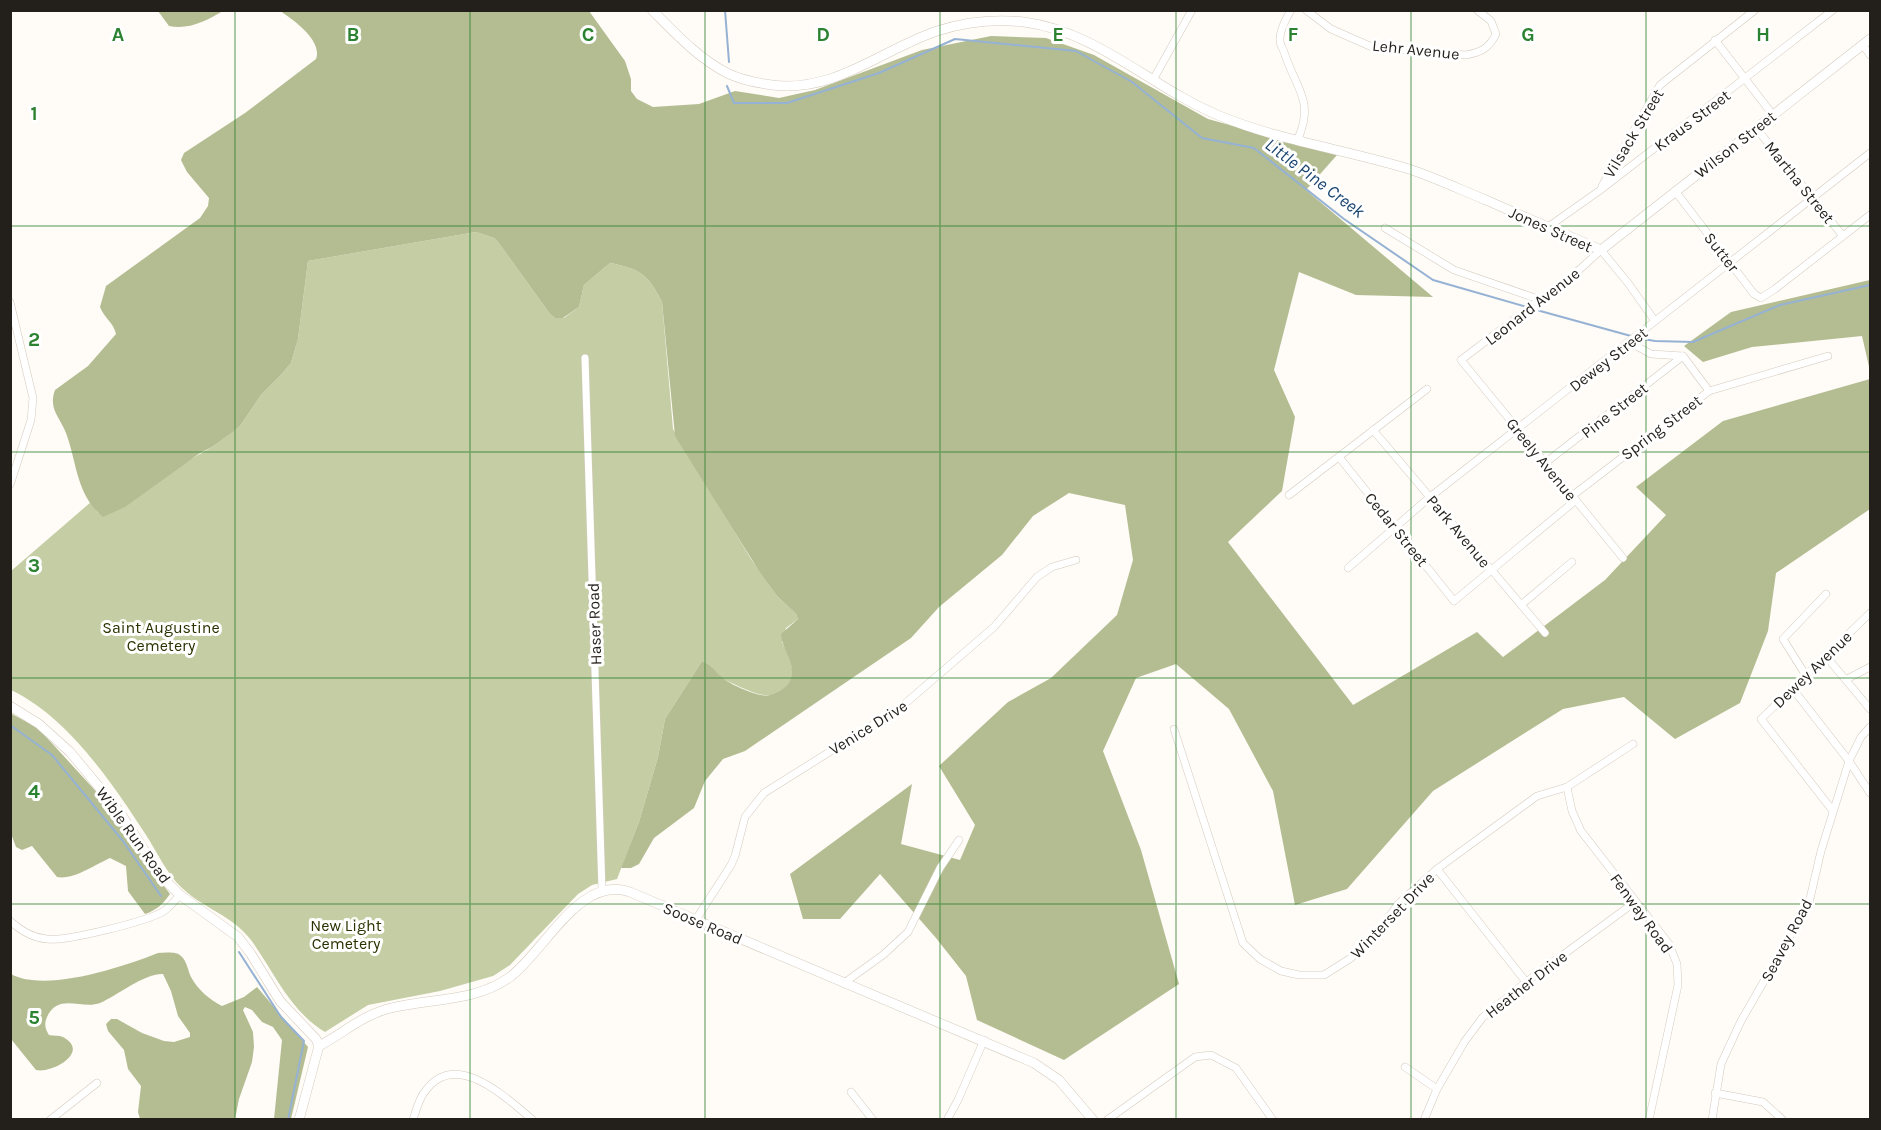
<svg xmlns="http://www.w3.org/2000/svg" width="1881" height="1130" font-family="Karla,sans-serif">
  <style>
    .green { fill: #c4cda3 }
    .forest { fill: #b4bd92 }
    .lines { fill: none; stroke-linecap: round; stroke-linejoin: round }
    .stream { stroke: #95b2d4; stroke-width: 2 }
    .minor-casing { stroke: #d4cabe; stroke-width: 8 }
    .tertiary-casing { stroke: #d4cabe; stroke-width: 10 }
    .minor { stroke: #fff; stroke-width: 7 }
    .tertiary { stroke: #fff; stroke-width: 9 }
    .grid { fill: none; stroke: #2b8230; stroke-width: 1.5; stroke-opacity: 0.55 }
    .labels { text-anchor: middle; stroke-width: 6; stroke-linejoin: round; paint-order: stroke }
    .street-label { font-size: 16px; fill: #231f1b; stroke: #fff }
    .park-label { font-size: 16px; fill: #2b3200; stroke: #fff }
    .water-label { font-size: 18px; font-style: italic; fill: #1b4571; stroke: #fff }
    .grid-label { font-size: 20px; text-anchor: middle; font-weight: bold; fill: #2b8230; stroke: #fff; stroke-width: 6; stroke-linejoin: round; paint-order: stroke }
  </style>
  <rect width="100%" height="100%" fill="#fffbf6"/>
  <!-- green -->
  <path class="green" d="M476,232L494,238L498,242L550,314L555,318H564L579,307L584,285L610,263C640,269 648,274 662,302L673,429L751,559L777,596L796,614L798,619L786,628L782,642C788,655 799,673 787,686C772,702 757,694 740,687C735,684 728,682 723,679C715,672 713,665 702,661L665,719L658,757L639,822L617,879L592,885L578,894L510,965L493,976L440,991L368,1005L325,1032C290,1011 274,972 251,940C233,916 203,908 182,888C167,874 157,852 146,835C112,783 68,717 11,690V571L91,502L98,513L212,447L240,426L261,395L280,376L291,363L298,339L308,261Z"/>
  <!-- forest -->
  <g class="forest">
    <path d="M158,11H223C206,21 189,30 169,26Z"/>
    <path d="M280,11H589L625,61L631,79V91L637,99L653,107L699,104L735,91L779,98L815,90L922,50L991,36L1046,38L1094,55L1208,119L1337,155L1306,190L1433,297L1356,295L1299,272L1274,370L1295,417L1282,491L1228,542L1353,705L1477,632L1503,657L1605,580L1666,515L1636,487L1723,421L1870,379V509L1776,573L1768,631L1740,703L1675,739L1624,697L1563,709L1433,791L1347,889L1295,905L1273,791L1229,709L1176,664L1136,678L1103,751L1141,850L1179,984L1064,1060L977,1020L966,976L936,938L880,874L840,919H803L790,874L912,784L901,844L960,860L975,825L939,766L1008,702L1051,678L1117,615L1133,560L1125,505L1069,493L1033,516L1002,555L939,607L911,638L745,751L723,759L705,781L694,808L654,838L639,864L631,868H621L639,822L658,757L665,719L702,661C713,665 715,672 723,678C729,684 753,694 761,695C769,697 777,693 783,689C788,685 791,681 792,674C793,659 782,649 781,634L798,619L796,614L777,596L759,571L675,436L662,302C648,274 640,269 610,263L584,285L579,307L563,318H555L550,314L498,242L494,238L476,232L308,261L298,339L291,363L280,376L261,395L240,426L234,431L212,447L200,453L125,507L103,517C76,495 77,462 66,433C60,417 48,409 55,390L88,366L116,334C114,323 104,318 100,307L106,286L200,218L208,206L209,198L187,172L181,160L184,153L245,113L316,59C323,41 294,20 280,11Z"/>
    <path d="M1870,280V371L1862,336L1752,347L1703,362L1684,346L1731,312Z"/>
    <path d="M10,713L38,728L113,810L150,868L170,894C163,904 157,910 145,914L128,891L126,866L110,858C94,865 74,880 57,877L32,846L22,850L16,847L10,831Z"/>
    <path d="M158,953C165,953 176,951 181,956C187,961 188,971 191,977C198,990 210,1000 222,1006L244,997L257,987L308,1047L291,1119H274L282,1040L273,1027L262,1022L252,1010L245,1007L243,1010L253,1032L254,1047L252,1062L239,1099L235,1119H140L138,1112L141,1086L128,1069L124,1050L108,1031L106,1024L111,1019H117L142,1033L164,1041L174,1042L190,1037V1033L178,1016L171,991L163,974C145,973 118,995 100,1003C82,1010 58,992 47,1017C44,1024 45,1029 49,1035C53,1036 59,1035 63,1037C91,1052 52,1074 36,1070L11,1039V974C45,993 123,967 158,953Z"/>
  </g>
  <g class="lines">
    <!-- stream -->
    <g class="stream">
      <path d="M725,10L729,62"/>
      <path d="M727,86L734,103H787L879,73L955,39L1076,51L1132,82L1202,138L1254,148L1344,219L1433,280L1527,307"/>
      <path d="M1533,309L1631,336"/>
      <path d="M1637,338L1655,341L1693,342L1780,305L1870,285"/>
      <path d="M10,725L52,755L123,841L161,896"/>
      <path d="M239,952L281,1017L304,1041L288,1120"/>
    </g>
    <defs>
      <g id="minor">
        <path d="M1291,10C1286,19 1279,31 1280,42C1281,46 1284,51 1285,55C1297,90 1315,102 1297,141"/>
        <path d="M1306,10L1331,29L1372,47L1466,55C1482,52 1489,48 1496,34L1491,21L1477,10"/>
        <path d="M1715,40L1773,115"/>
        <path d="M1863,45L1870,55"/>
        <path d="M1153,80L1192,10"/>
        <path d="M1756,128L1843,236"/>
        <path d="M1602,186L1660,85L1755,10"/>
        <path d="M1675,191L1754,294L1761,298L1775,289L1870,215"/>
        <path d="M1548,227L1599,191L1833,10"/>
        <path d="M1385,228L1454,270L1541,300"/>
        <path d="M10,302L33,398L31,420L10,485"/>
        <path d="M1629,342L1651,354L1683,356L1709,391"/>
        <path d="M585,358L602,890"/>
        <path d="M1373,430L1545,633"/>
        <path d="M1339,457L1454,601L1576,500"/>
        <path d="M1545,463L1683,356"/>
        <path d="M1289,495L1427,389"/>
        <path d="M1572,496L1709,391L1828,356"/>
        <path d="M1623,558L1461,360L1579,270L1601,250L1628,283L1655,321"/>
        <path d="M1348,568L1430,497L1870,153"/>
        <path d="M1521,605L1572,562"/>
        <path d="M1825,655L1870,709"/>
        <path d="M1805,674L1783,639L1826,594"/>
        <path d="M1847,679L1870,667"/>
        <path d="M1792,688L1849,761L1870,793"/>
        <path d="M1174,729L1243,943L1260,959L1281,971L1299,975H1324L1351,958L1376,935L1398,904L1437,869L1537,796L1567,787L1633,744"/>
        <path d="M1567,787L1572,811L1581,831L1669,944L1677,964L1678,985L1649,1120"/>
        <path d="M1833,811L1761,719L1870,613"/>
        <path d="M1437,869L1526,982"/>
        <path d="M10,921C20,930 33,938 47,939C64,942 149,921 164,911C170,907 175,900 180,895"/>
        <path d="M695,921L731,865L735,856L745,817L764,793L901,707L994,627L1037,577L1052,567L1076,560"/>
        <path d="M844,983L883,955L908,932L940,868L959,840"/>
        <path d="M1405,1067L1437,1089"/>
        <path d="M851,1092L873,1120"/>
        <path d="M1715,1093L1763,1102L1783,1120"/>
        <path d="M50,1120L97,1083"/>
        <path d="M413,1120C416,1110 419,1098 426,1090C457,1049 507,1099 533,1120"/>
        <path d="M947,1120L958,1100L984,1040"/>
        <path d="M1107,1120L1195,1057L1211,1055L1236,1068L1273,1120"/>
        <path d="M1424,1120L1437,1089L1465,1041L1483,1017L1526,982L1635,902"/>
        <path d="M1712,1120L1721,1064L1741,1021L1809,903L1821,851L1849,761L1861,737L1870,727"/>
      </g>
      <g id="tertiary">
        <path d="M652,10C675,33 698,58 727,73C741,80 757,83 772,85C835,93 881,50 937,31C965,22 996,19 1024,22C1099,32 1152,88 1220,116C1281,141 1347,150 1409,169C1436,178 1461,190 1486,200C1524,217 1563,233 1601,250L1870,39"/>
        <path d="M10,706L39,724L70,752L119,811L161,876L180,895L238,937L251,954L280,1001L316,1039L319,1046L317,1053L299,1120"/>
        <path d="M319,1046C344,1033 362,1015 391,1008C431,998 476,1002 510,977C545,951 580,874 630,892L1034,1063L1059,1080L1093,1120"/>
      </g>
    </defs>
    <!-- minor casing -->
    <use href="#minor" class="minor-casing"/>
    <!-- tertiary casing -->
    <use href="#tertiary" class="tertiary-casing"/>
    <!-- minor -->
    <use href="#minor" class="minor"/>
    <!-- tertiary -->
    <use href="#tertiary" class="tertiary"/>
  </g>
  <!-- grid -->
  <path class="grid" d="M235,10V1120M470,10V1120M705,10V1120M940,10V1120M1176,10V1120M1411,10V1120M1646,10V1120M10,226H1870M10,452H1870M10,678H1870M10,904H1870"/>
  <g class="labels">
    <!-- street labels -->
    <g class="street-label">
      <text transform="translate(1416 49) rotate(6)" y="6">Lehr Avenue</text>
      <text transform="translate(1692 120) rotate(-37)" y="6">Kraus Street</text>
      <text transform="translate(1633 133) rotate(-59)" y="6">Vilsack Street</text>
      <text transform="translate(1735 144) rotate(-38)" y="6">Wilson Street</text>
      <text transform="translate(1800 182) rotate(51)" y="6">Martha Street</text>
      <text transform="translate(1551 229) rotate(24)" y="6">Jones Street</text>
      <text transform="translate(1722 252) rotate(52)" y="6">Sutter</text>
      <text transform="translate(1532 306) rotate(-38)" y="6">Leonard Avenue</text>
      <text transform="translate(1608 359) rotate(-38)" y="6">Dewey Street</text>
      <text transform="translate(1614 410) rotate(-38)" y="6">Pine Street</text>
      <text transform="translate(1661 427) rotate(-37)" y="6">Spring Street</text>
      <text transform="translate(1542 459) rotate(51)" y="6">Greely Avenue</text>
      <text transform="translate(1397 529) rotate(51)" y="6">Cedar Street</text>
      <text transform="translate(1459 531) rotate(50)" y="6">Park Avenue</text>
      <text transform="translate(594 624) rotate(-92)" y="6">Haser Road</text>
      <text transform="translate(1812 669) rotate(-44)" y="6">Dewey Avenue</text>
      <text transform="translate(868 727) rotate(-32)" y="6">Venice Drive</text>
      <text transform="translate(134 835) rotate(54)" y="6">Wible Run Road</text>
      <text transform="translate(1642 913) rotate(54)" y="6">Fenway Road</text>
      <text transform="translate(1392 915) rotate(-46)" y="6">Winterset Drive</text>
      <text transform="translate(703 923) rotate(23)" y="6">Soose Road</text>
      <text transform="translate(1786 940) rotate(-62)" y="6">Seavey Road</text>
      <text transform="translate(1526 984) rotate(-38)" y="6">Heather Drive</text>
    </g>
    <!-- park labels -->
    <g class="park-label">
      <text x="161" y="633">Saint Augustine<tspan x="161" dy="18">Cemetery</tspan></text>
      <text x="346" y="931">New Light<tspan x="346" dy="18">Cemetery</tspan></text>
    </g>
    <!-- water labels -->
    <g class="water-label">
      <text transform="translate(1315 178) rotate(37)" y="6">Little Pine Creek</text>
    </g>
  </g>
  <g class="grid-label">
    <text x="118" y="41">A</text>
    <text x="353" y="41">B</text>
    <text x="588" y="41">C</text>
    <text x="823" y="41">D</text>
    <text x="1058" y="41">E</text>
    <text x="1293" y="41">F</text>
    <text x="1528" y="41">G</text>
    <text x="1763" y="41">H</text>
    <text x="34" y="120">1</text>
    <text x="34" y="346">2</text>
    <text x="34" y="572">3</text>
    <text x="34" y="798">4</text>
    <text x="34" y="1024">5</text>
  </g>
  <!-- border -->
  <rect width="1881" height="1130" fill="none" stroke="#231f1b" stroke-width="24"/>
</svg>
